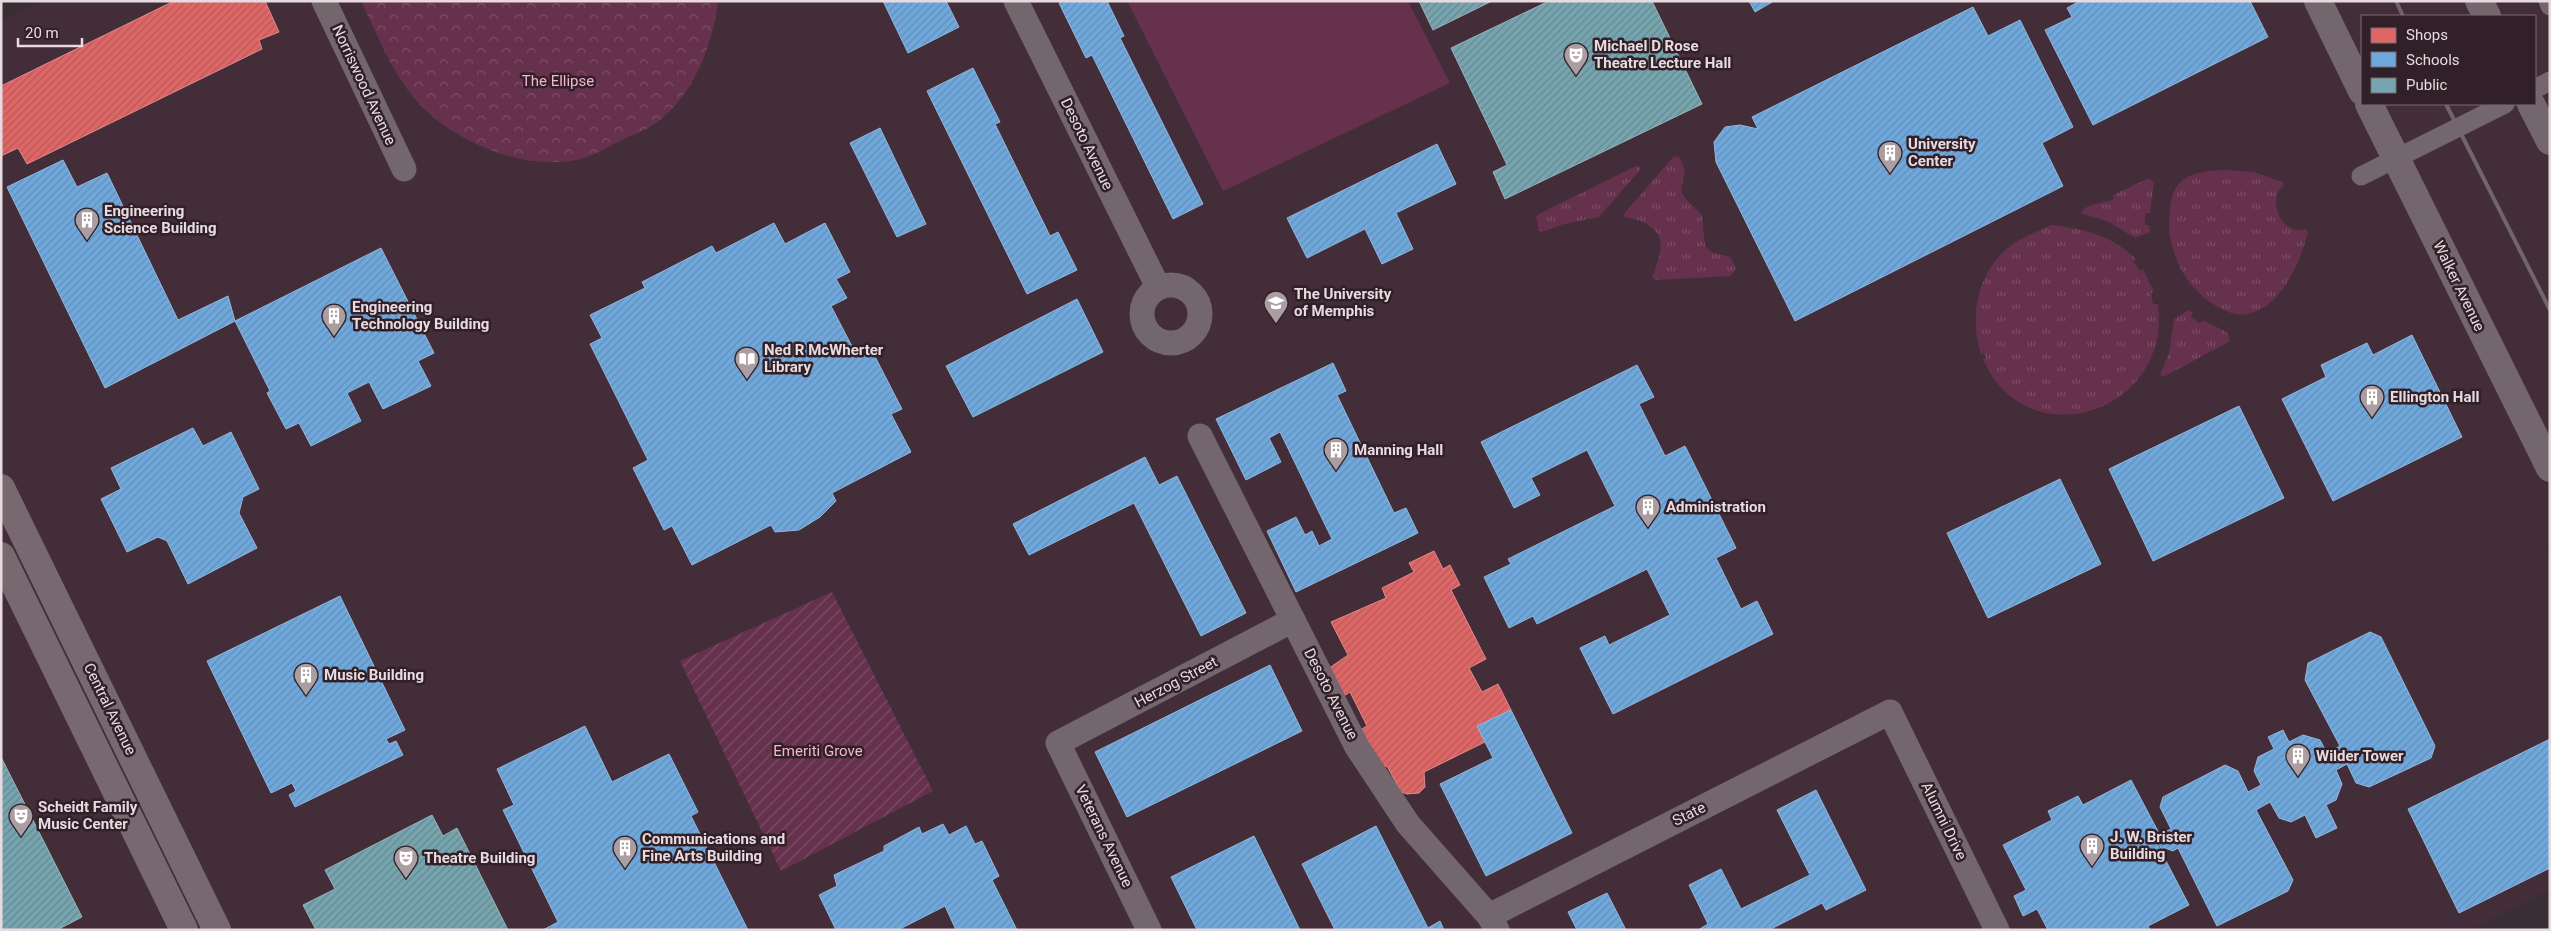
<svg xmlns="http://www.w3.org/2000/svg" width="2551" height="931" font-family="Roboto,sans-serif">
  <style>
    .built { fill: #432d38; fill-rule: evenodd }
    .grass { fill: url(#grass-tufts) }
    .forest { fill: url(#forest-crowns) }
    .garden { fill: url(#garden-furrows) }
    .pitch { fill: #66314d }
    .shops { fill: url(#shops-hatch); stroke: #e2898b }
    .schools { fill: url(#schools-hatch); stroke: #93b7dd }
    .public { fill: url(#public-hatch); stroke: #98b5be }
    .lines { fill: none; stroke-linecap: round; stroke-linejoin: round }
    .pedestrian { stroke: #74666d; stroke-width: 19 }
    .minor { stroke: #74666d; stroke-width: 25 }
    .tertiary { stroke: #74666d; stroke-width: 28 }
    .secondary { stroke: #77696f; stroke-width: 28 }
    .rail { stroke: #6f656a; stroke-width: 4 }
    .pedestrian-bridge { stroke: #74666d; stroke-width: 19 }
    .labels { text-anchor: middle; stroke-width: 5; stroke-linejoin: round; paint-order: stroke }
    .poi-label { font-size: 15px; font-weight: bold; fill: #e7dbe0; stroke: #312028; text-anchor: start }
    .park-label { font-size: 15px; fill: #f8b3d3; stroke: #312028 }
    .street-label { font-size: 15px; fill: #e7dbe0; stroke: #312028 }
  </style>
  <defs>
    <pattern id="grass-tufts" width="24" height="20" patternUnits="userSpaceOnUse" patternTransform="scale(1.25)"><rect width="24" height="20" fill="#66314d"/><path d="M3 7l-1-3M5 7V3M7 7l1-3M15 17l-1-3M17 17v-4M19 17l1-3" fill="none" stroke="#7c4e66"/></pattern>
    <pattern id="forest-crowns" width="20" height="18" patternUnits="userSpaceOnUse" patternTransform="scale(1.25)"><rect width="20" height="18" fill="#66314d"/><path d="M2 6a3 3 0 1 1 6 0M12 15a3 3 0 1 1 6 0" fill="none" stroke="#7c4e66"/></pattern>
    <pattern id="garden-furrows" width="10" height="10" patternUnits="userSpaceOnUse" patternTransform="scale(1.25)"><rect width="10" height="10" fill="#66314d"/><path d="M-1 1l2-2M0 10L10 0M9 11l2-2" fill="none" stroke="#7c4e66"/></pattern>
    <pattern id="shops-hatch" width="6" height="6" patternUnits="userSpaceOnUse" patternTransform="scale(1.25)"><rect width="6" height="6" fill="#e06666"/><path d="M-1 1l2-2M0 6l6-6M5 7l2-2" fill="none" stroke="#b25b5c"/></pattern>
    <pattern id="schools-hatch" width="6" height="6" patternUnits="userSpaceOnUse" patternTransform="scale(1.25)"><rect width="6" height="6" fill="#6fa8dc"/><path d="M-1 1l2-2M0 6l6-6M5 7l2-2" fill="none" stroke="#648eb6"/></pattern>
    <pattern id="public-hatch" width="6" height="6" patternUnits="userSpaceOnUse" patternTransform="scale(1.25)"><rect width="6" height="6" fill="#76a5af"/><path d="M-1 1l2-2M0 6l6-6M5 7l2-2" fill="none" stroke="#67878f"/></pattern>
  </defs>
  <rect width="100%" height="100%" fill="#382e33"/>
  <!-- built -->
  <path class="built" d="M43,1H2550V544L2544,548L2550,559V890L2470,930H1V22ZM2362,16H2535V104H2362Z"/>
  <!-- grass -->
  <g class="grass">
    <path d="M1674,156L1680,158L1685,171L1681,190L1684,197L1702,215L1705,245L1711,252L1730,257L1736,268L1731,276L1656,280L1652,278C1660,254 1671,235 1641,221C1635,219 1627,219 1623,215Z"/>
    <path d="M1636,166L1640,167V170L1599,217L1564,224L1542,232L1539,231L1536,217L1539,214Z"/>
    <path d="M2226,170L2254,172L2282,182L2284,185C2265,199 2283,238 2306,229L2308,233C2300,261 2283,304 2251,313C2239,317 2229,313 2218,307C2184,288 2165,249 2170,210C2171,199 2173,188 2183,180C2194,171 2212,171 2226,170Z"/>
    <path d="M2149,178L2154,182L2150,213H2145V225H2149L2150,232L2135,238L2109,222L2081,213C2087,202 2104,204 2114,199L2113,195Z"/>
    <path d="M2051,225C2084,229 2111,235 2136,259L2133,262L2140,271L2143,269L2154,292L2151,293L2153,304H2158C2172,413 2027,460 1983,359L1986,358L1984,353L1981,355C1969,316 1977,270 2013,244C2024,236 2039,231 2051,225Z"/>
    <path d="M2189,310L2193,313L2191,317L2200,323L2203,320L2228,333L2230,341L2165,376H2161V372L2169,353L2174,319Z"/>
  </g>
  <!-- forest -->
  <path class="forest" d="M361,1H718C713,45 693,97 656,123C646,130 633,135 622,140C610,146 597,154 584,158C536,172 476,150 438,121C397,89 383,46 361,1Z"/>
  <!-- garden -->
  <path class="garden" d="M832,592L933,791L781,871L680,661Z"/>
  <!-- pitch -->
  <path class="pitch" d="M1127,1H1408L1450,83L1223,191Z"/>
  <!-- shops -->
  <g class="shops">
    <path d="M174,1H265L279,32L259,40L262,49L27,164L18,148L1,156V86Z"/>
    <path d="M1434,551L1443,569L1450,565L1460,585L1451,590L1486,659L1469,668L1482,692L1498,684L1511,710L1477,726L1485,742L1424,772L1425,787L1419,793L1407,794L1401,792L1387,766L1380,770L1360,730L1367,726L1350,692L1342,697L1328,669L1348,655L1331,622L1386,598L1382,588L1414,572L1409,563Z"/>
  </g>
  <!-- schools -->
  <g class="schools">
    <path d="M883,1H946L959,27L908,53Z"/>
    <path d="M1063,1H1107L1124,36L1120,38L1203,204L1173,219L1092,55L1086,58L1059,3Z"/>
    <path d="M1749,1H1774L1755,12Z"/>
    <path d="M2080,1H2250L2268,37L2093,125L2045,30L2072,17L2067,8Z"/>
    <path d="M1973,7L1988,36L2020,20L2073,127L2042,143L2063,186L1795,321L1716,162L1714,142L1725,127L1740,125L1758,129L1752,117Z"/>
    <path d="M973,68L1000,122L995,124L1050,236L1058,232L1077,270L1027,294L927,91Z"/>
    <path d="M880,128L926,224L897,237L850,143Z"/>
    <path d="M1437,144L1456,184L1396,213L1413,249L1382,264L1365,229L1307,258L1287,218Z"/>
    <path d="M63,160L77,187L107,173L178,320L228,296L235,321L105,388L7,187Z"/>
    <path d="M774,223L785,244L825,223L850,272L836,279L847,298L831,306L855,352L869,345L902,409L891,414L911,452L832,493L836,501L820,517L799,530L775,532L771,525L692,565L672,526L664,530L633,468L648,460L590,344L602,338L590,315L645,288L642,282L712,246L716,253Z"/>
    <path d="M381,248L434,353L418,361L431,386L383,409L369,382L347,393L361,421L311,446L299,423L286,429L267,393L270,391L235,321Z"/>
    <path d="M1077,299L1103,352L973,417L946,366Z"/>
    <path d="M2412,335L2462,437L2333,501L2282,399L2326,377L2321,365L2367,343L2373,355Z"/>
    <path d="M1333,363L1346,391L1337,395L1394,513L1406,508L1418,533L1296,592L1267,531L1296,517L1305,535L1312,531L1319,546L1332,539L1280,432L1269,438L1281,462L1246,480L1216,419Z"/>
    <path d="M1637,365L1654,397L1639,404L1665,456L1685,446L1736,548L1716,558L1741,609L1757,601L1773,634L1613,714L1580,648L1605,636L1609,645L1670,615L1647,569L1537,624L1533,616L1509,628L1484,577L1511,564L1508,559L1615,506L1587,450L1531,478L1540,495L1514,508L1481,442Z"/>
    <path d="M2239,406L2284,498L2153,561L2109,469Z"/>
    <path d="M193,428L203,446L231,432L259,489L243,497L239,513L257,548L188,584L167,541L158,537L127,552L101,499L121,489L111,468Z"/>
    <path d="M1145,457L1159,485L1177,476L1246,613L1201,636L1134,503L1029,555L1013,524Z"/>
    <path d="M2060,479L2101,564L1988,618L1947,533Z"/>
    <path d="M340,596L405,730L386,739L389,744L396,741L403,755L295,807L289,795L296,791L292,783L271,793L207,661Z"/>
    <path d="M2370,632L2381,637L2435,746L2431,758L2369,787L2356,783L2347,764L2336,770L2342,784L2336,800L2326,805L2337,828L2316,838L2305,815L2291,822L2279,818L2270,802L2256,810L2293,880L2288,891L2217,926L2178,848L2173,851L2165,848L2162,850L2157,841L2163,833L2171,829L2160,807L2163,797L2225,765L2238,771L2248,792L2261,785L2254,771L2258,757L2274,749L2268,737L2283,730L2289,742L2303,735L2320,740L2327,753L2340,746L2305,680L2308,663Z"/>
    <path d="M1270,665L1302,731L1127,817L1095,752Z"/>
    <path d="M1511,710L1572,833L1486,876L1440,784L1493,758L1477,726Z"/>
    <path d="M585,726L612,782L669,754L698,812L691,816L748,930H543L558,922L503,810L514,805L497,769Z"/>
    <path d="M2550,739V868L2459,913L2408,809Z"/>
    <path d="M2131,780L2160,835L2154,838L2189,905L2148,926L2150,930H2048L2037,909L2023,916L2014,896L2026,890L2003,845L2052,820L2048,811L2078,796L2083,805Z"/>
    <path d="M1816,790L1866,890L1826,910L1822,903L1769,930H1698L1708,924L1689,885L1721,869L1741,909L1810,875L1777,810Z"/>
    <path d="M943,824L949,835L966,826L975,844L982,841L999,876L992,880L1017,930H956L945,906L898,930H836L819,895L837,886L834,875L884,851V846L919,827L922,834Z"/>
    <path d="M1376,826L1428,928L1440,921L1444,930H1335L1302,864Z"/>
    <path d="M1254,836L1300,930H1197L1171,877Z"/>
    <path d="M1607,893L1626,930H1577L1568,912Z"/>
  </g>
  <!-- public -->
  <g class="public">
    <path d="M1419,1H1492L1433,30Z"/>
    <path d="M1549,1H1652L1702,104L1505,199L1493,172L1507,165L1451,48Z"/>
    <path d="M1,757L82,917L57,930H1Z"/>
    <path d="M432,815L443,836L457,828L508,930H316L303,905L335,889L325,870Z"/>
  </g>
  <g class="lines">
    <!-- pedestrian -->
    <g class="pedestrian">
      <path d="M2548,1L2550,6"/>
      <path d="M2535,89L2550,81"/>
    </g>
    <!-- minor -->
    <g class="minor">
      <path d="M324,1L404,169"/>
      <path d="M1016,1L1158,287"/>
      <circle cx="1171" cy="314" r="29"/>
      <path d="M1200,436L1357,747L1408,824L1489,916L1497,930"/>
      <path d="M1489,916L1890,712L1997,930"/>
      <path d="M1149,930L1058,743L1293,620"/>
    </g>
    <!-- tertiary -->
    <g class="tertiary">
      <path d="M2318,1L2362,91"/>
      <path d="M2479,1L2487,16"/>
      <path d="M2369,104L2550,468"/>
      <path d="M2531,104L2550,141"/>
    </g>
    <!-- secondary -->
    <g class="secondary">
      <path d="M1,488L217,930"/>
      <path d="M1,556L184,930"/>
    </g>
    <!-- rail -->
    <g class="rail">
      <path d="M2396,1L2403,16"/>
      <path d="M2446,104L2550,310"/>
    </g>
    <!-- pedestrian-bridge -->
    <path class="pedestrian-bridge" d="M2361,176L2505,104"/>
  </g>
  <!-- icons -->
  <defs>
    <symbol id="theatre-pin" viewBox="-11 -11 22 30"><path d="M0 17L-7.5 6A9.5 9.5 0 1 1 7.5 6Z" fill="#aa9ea3" stroke="#312028"/><path d="M-5-5.5Q0-4 5-5.5V0Q5 5 0 6Q-5 5-5 0ZM-3.3-2.5H-1v1.5H-3.3ZM1-2.5H3.3v1.5H1ZM-2.8 1Q0 5.5 2.8 1Z" fill="#fff"/></symbol>
    <symbol id="building-pin" viewBox="-11 -11 22 30"><path d="M0 17L-7.5 6A9.5 9.5 0 1 1 7.5 6Z" fill="#aa9ea3" stroke="#312028"/><path d="M-4-6H4V6H1V3H-1V6H-4ZM-2.5-4.3h1.7v1.8h-1.7ZM.8-4.3h1.7v1.8H.8ZM-2.5-1h1.7V.8h-1.7ZM.8-1h1.7V.8H.8Z" fill="#fff"/></symbol>
    <symbol id="university-pin" viewBox="-11 -11 22 30"><path d="M0 17L-7.5 6A9.5 9.5 0 1 1 7.5 6Z" fill="#aa9ea3" stroke="#312028"/><path d="M0-5L7-2L0 1L-7-2ZM-4 1L0 2.5L4 1V4Q0 6-4 4Z" fill="#fff"/></symbol>
    <symbol id="library-pin" viewBox="-11 -11 22 30"><path d="M0 17L-7.5 6A9.5 9.5 0 1 1 7.5 6Z" fill="#aa9ea3" stroke="#312028"/><path d="M-6-4Q-3-5.5-.7-3.5V5Q-3 3-6 4ZM6-4Q3-5.5 .7-3.5V5Q3 3 6 4Z" fill="#fff"/></symbol>
  </defs>
  <g fill-rule="evenodd">
    <use href="#theatre-pin" x="1562" y="41" width="28" height="38"/>
    <use href="#building-pin" x="1876" y="139" width="28" height="38"/>
    <use href="#building-pin" x="73" y="206" width="28" height="38"/>
    <use href="#university-pin" x="1262" y="289" width="28" height="38"/>
    <use href="#building-pin" x="320" y="302" width="28" height="38"/>
    <use href="#library-pin" x="733" y="345" width="28" height="38"/>
    <use href="#building-pin" x="2358" y="383" width="28" height="38"/>
    <use href="#building-pin" x="1322" y="436" width="28" height="38"/>
    <use href="#building-pin" x="1634" y="493" width="28" height="38"/>
    <use href="#building-pin" x="292" y="661" width="28" height="38"/>
    <use href="#building-pin" x="2284" y="742" width="28" height="38"/>
    <use href="#theatre-pin" x="7" y="802" width="28" height="38"/>
    <use href="#building-pin" x="2078" y="832" width="28" height="38"/>
    <use href="#building-pin" x="611" y="834" width="28" height="38"/>
    <use href="#theatre-pin" x="392" y="844" width="28" height="38"/>
  </g>
  <g class="labels">
    <!-- poi labels -->
    <g class="poi-label">
      <text x="1594" y="51">Michael D Rose<tspan x="1594" dy="17">Theatre Lecture Hall</tspan></text>
      <text x="1908" y="149">University<tspan x="1908" dy="17">Center</tspan></text>
      <text x="104" y="216">Engineering<tspan x="104" dy="17">Science Building</tspan></text>
      <text x="1294" y="299">The University<tspan x="1294" dy="17">of Memphis</tspan></text>
      <text x="352" y="312">Engineering<tspan x="352" dy="17">Technology Building</tspan></text>
      <text x="764" y="355">Ned R McWherter<tspan x="764" dy="17">Library</tspan></text>
      <text x="2390" y="402">Ellington Hall</text>
      <text x="1354" y="455">Manning Hall</text>
      <text x="1666" y="512">Administration</text>
      <text x="324" y="680">Music Building</text>
      <text x="2316" y="761">Wilder Tower</text>
      <text x="38" y="812">Scheidt Family<tspan x="38" dy="17">Music Center</tspan></text>
      <text x="2110" y="842">J. W. Brister<tspan x="2110" dy="17">Building</tspan></text>
      <text x="642" y="844">Communications and<tspan x="642" dy="17">Fine Arts Building</tspan></text>
      <text x="424" y="863">Theatre Building</text>
    </g>
    <!-- park labels -->
    <g class="park-label">
      <text x="558" y="86">The Ellipse</text>
      <text x="818" y="756">Emeriti Grove</text>
    </g>
    <!-- street labels -->
    <g class="street-label">
      <text transform="translate(364 85) rotate(65)" y="5">Norriswood Avenue</text>
      <text transform="translate(1087 144) rotate(64)" y="5">Desoto Avenue</text>
      <text transform="translate(2459 286) rotate(64)" y="5">Walker Avenue</text>
      <text transform="translate(1176 682) rotate(-28)" y="5">Herzog Street</text>
      <text transform="translate(1331 694) rotate(63)" y="5">Desoto Avenue</text>
      <text transform="translate(110 709) rotate(64)" y="5">Central Avenue</text>
      <text transform="translate(1689 814) rotate(-27)" y="5">State</text>
      <text transform="translate(1944 821) rotate(64)" y="5">Alumni Drive</text>
      <text transform="translate(1104 836) rotate(64)" y="5">Veterans Avenue</text>
    </g>
  </g>
  <!-- border -->
  <rect width="2551" height="931" fill="none" stroke="#e7dbe0" stroke-width="5"/>
  <!-- legend -->
  <rect x="2361" y="15" width="175" height="90" fill="#312028" stroke="#7a6b72"/>
  <rect x="2371" y="28" width="25" height="15" fill="#e06666" stroke="#7a6b72"/>
  <text x="2406" y="40" font-size="15" fill="#e7dbe0">Shops</text>
  <rect x="2371" y="52" width="25" height="15" fill="#6fa8dc" stroke="#7a6b72"/>
  <text x="2406" y="65" font-size="15" fill="#e7dbe0">Schools</text>
  <rect x="2371" y="78" width="25" height="15" fill="#76a5af" stroke="#7a6b72"/>
  <text x="2406" y="90" font-size="15" fill="#e7dbe0">Public</text>
  <!-- scale -->
  <path d="M18 38v8h64v-8" fill="none" stroke="#e7dbe0" stroke-width="2.5"/>
  <text x="25" y="38" font-size="15" fill="#e7dbe0" stroke="#312028" stroke-width="4" paint-order="stroke">20 m</text>
</svg>
